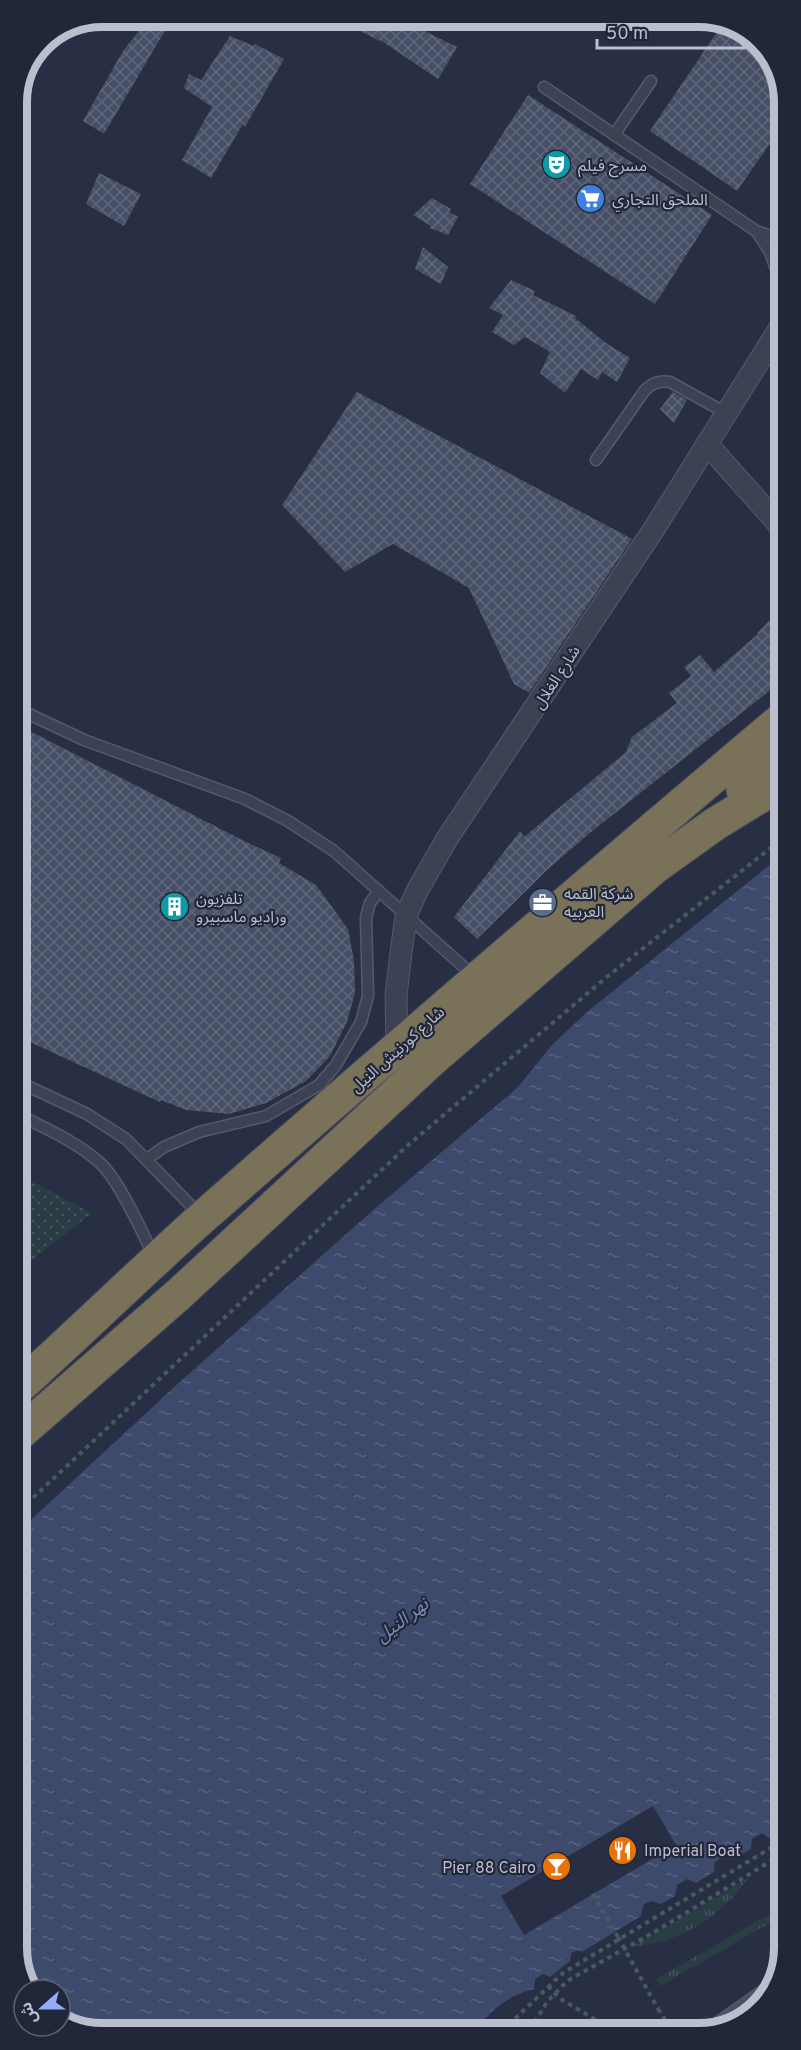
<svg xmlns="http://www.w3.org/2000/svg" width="801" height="2050" font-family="Overpass,'Noto Sans Arabic',sans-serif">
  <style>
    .grass { fill: url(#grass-tufts) }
    .park { fill: url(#park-dots) }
    .water { fill: url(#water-ripples) }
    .pier { fill: #282f44 }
    .building { fill: url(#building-cross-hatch) }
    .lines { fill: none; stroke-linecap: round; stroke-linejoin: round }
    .lane-casing { stroke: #555a6b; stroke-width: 13 }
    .street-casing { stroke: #555a6b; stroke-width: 23 }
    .secondary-casing { stroke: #555a6b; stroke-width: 31 }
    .highway-casing { stroke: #444a5b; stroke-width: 35 }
    .path { stroke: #485a61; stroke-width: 4; stroke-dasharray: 4.5 4.5; stroke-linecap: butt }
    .lane { stroke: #3c4253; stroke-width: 10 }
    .street { stroke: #3c4253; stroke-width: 21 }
    .secondary { stroke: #4a5066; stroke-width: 28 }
    .highway { stroke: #797259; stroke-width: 33 }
    .path-bridge { stroke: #485a61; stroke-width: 4; stroke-dasharray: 4.5 4.5; stroke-linecap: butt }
    .labels { text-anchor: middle; stroke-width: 4.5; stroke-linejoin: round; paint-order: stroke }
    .poi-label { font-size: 16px; fill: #babecd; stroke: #212739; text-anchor: start }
    .street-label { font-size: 16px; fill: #babecd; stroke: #212739 }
    .water-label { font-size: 18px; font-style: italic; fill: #818fb3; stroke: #212739 }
    .rim { fill: none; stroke: #babecd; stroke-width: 8 }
  </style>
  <defs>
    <pattern id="grass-tufts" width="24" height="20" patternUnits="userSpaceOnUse" patternTransform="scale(1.5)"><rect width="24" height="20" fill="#2a3d45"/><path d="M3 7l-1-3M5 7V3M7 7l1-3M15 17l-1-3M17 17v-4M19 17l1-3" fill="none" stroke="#47575f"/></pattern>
    <pattern id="park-dots" width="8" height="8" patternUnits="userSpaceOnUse" patternTransform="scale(1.5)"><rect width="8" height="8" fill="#2a3d45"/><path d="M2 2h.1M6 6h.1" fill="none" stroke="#47575f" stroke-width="1.8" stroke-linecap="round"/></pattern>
    <pattern id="water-ripples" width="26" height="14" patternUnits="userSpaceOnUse" patternTransform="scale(1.5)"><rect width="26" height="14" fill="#3e4a6c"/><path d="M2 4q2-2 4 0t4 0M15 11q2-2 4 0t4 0" fill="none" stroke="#586280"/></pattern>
    <pattern id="building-cross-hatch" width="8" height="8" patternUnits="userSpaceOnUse" patternTransform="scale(1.5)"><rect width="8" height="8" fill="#474f66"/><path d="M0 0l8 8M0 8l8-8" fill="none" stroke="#5f677b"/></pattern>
  </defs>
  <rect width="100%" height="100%" fill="#282f44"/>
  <!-- grass -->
  <g class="grass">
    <path d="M748,1878C720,1918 681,1942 632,1947Z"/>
    <path d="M775,1911L779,1918L660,1986L656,1979Z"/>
  </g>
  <!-- park -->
  <path class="park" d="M19,1175L92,1213L23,1267L19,1263Z"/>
  <!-- water -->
  <path class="water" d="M782,855L784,1829L769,1838L762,1833L752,1839L751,1849L733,1859L726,1855L715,1862L714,1872L696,1883L687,1879L677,1885L675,1896L661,1904L651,1901L643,1905L641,1916L582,1952L578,1950L571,1953L570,1961L550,1977L543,1974L535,1979L534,1989C511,1995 495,2006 480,2025L470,2023L458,2031L96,2033L60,2020V1990H31L21,1975L20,1530L172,1389L371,1212L517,1088L552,1045L587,1012Z"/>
  <!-- pier -->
  <path class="pier" d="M653,1806L676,1845L524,1935L501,1896Z"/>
  <!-- building -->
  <g class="building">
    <path d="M147,17H173L104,134L83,121L123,51L142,27Z"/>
    <path d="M332,17H396L457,47L438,79L380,40V41Z"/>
    <path d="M723,23L751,34L780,75V129L737,191L650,131Z"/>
    <path d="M230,36L254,46L255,44L284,59L245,127L243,124L211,178L182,160L212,107L184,88L189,74L201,80Z"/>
    <path d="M528,95L712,215L655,304L470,184Z"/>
    <path d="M99,173L141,194L124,226L86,204Z"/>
    <path d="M432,198L451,209L449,212L458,217L448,235L430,228L431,226L413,215Z"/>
    <path d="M423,247L448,267L441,284L415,269Z"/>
    <path d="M511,280L535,291L533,295L576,316L575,318L606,343L630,358L617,382L602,372L598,380L581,369L565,393L540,373L550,352L525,337L514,345L492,332L503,315L489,308Z"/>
    <path d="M357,392L632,539L529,693L514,684L469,588L393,544L345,572L282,505Z"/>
    <path d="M673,392L687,400L674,423L660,409Z"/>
    <path d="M781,609L782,681L591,832L547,870L477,939L454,917L520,831L524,837L626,752L632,737L677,703L669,693L691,676L684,667L700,655L714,672L758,634L757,633Z"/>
    <path d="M18,725L246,842L281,858L279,863L316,885L348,929L354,961L355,993L347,1022L330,1056L306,1081L266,1103L229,1114L186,1110L161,1100L160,1102L19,1037Z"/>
  </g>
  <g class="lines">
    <defs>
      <g id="lane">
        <path d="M544,87L756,231L780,239"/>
        <path d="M614,135L651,81"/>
        <path d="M757,232L770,252L781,284"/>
        <path d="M596,460L645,390C653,383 659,380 670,382L726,413"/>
        <path d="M18,709L84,740L245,799L288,821L334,851L475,977"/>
        <path d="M19,1082L87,1114L126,1139L200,1215"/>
        <path d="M19,1115C47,1129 75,1141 99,1162C118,1178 143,1233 154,1257"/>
        <path d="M147,1159L164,1147L199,1132L266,1116L319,1085L336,1065L361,1022L368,996L366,917L370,903L379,891"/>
        <path d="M19,1181L21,1182"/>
      </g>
      <g id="street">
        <path d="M707,444L781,527"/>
        <path d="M397,1049L396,996L401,953L406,916L417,891L448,837L654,529L781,326"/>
      </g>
      <path id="secondary" d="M724,2029L768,1998"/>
      <g id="highway">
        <path d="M743,790L782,756"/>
        <path d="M20,1386C81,1331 141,1272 203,1217C394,1049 588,883 782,719"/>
        <path d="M20,1433L178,1295L434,1058L655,867L715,824L782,783"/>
      </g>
    </defs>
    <!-- lane casing -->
    <use href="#lane" class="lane-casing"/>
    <!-- street casing -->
    <use href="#street" class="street-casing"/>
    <!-- secondary casing -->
    <use href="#secondary" class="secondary-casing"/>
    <!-- highway casing -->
    <use href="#highway" class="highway-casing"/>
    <!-- path -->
    <g class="path">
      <path d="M20,1510L407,1146L608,976L782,839"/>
      <path d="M593,1894L618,1937"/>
      <path d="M548,1986L559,1998L613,2030"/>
      <path d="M658,2009L671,2029"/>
      <path d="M530,2030L547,2002L567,1981L656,1931L784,1853"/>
      <path d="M502,2031L563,1973L784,1840"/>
    </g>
    <!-- lane -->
    <use href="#lane" class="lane"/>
    <!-- street -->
    <use href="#street" class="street"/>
    <!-- secondary -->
    <use href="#secondary" class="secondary"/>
    <!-- highway -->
    <use href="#highway" class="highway"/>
    <!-- path-bridge -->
    <path class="path-bridge" d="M618,1937L658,2009"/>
  </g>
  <!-- icons -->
  <defs>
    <symbol id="theatre-disc" viewBox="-11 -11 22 22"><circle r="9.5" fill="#0f9aa8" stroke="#212739"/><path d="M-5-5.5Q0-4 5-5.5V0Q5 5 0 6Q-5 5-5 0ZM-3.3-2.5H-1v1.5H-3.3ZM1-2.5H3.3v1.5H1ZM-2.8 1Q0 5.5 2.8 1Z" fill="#fff"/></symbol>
    <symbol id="supermarket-disc" viewBox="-11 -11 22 22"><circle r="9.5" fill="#3f7fe0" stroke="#212739"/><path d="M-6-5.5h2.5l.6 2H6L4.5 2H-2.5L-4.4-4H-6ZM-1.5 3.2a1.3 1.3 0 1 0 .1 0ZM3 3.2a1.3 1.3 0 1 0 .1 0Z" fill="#fff"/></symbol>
    <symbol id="office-disc" viewBox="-11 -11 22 22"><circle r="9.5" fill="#5c6f8a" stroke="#212739"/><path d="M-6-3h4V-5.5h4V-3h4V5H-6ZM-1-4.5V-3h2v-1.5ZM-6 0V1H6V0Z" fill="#fff"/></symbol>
    <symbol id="building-disc" viewBox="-11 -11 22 22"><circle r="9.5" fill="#0f9aa8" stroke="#212739"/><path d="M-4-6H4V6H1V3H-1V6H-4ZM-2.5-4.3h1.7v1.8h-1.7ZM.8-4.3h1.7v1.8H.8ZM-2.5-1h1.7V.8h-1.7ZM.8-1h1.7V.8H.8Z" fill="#fff"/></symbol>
    <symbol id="restaurant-disc" viewBox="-11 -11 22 22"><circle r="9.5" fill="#e8710a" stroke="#212739"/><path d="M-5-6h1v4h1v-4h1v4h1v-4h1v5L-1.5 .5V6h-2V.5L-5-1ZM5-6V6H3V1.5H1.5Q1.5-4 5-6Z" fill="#fff"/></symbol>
    <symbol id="bar-disc" viewBox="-11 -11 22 22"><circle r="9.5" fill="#e8710a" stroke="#212739"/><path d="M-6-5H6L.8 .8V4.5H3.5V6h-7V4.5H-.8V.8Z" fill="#fff"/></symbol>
  </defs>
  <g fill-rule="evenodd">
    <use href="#theatre-disc" x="540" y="148" width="33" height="33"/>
    <use href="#supermarket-disc" x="574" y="182" width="33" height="33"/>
    <use href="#office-disc" x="526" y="886" width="33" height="33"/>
    <use href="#building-disc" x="158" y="890" width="33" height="33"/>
    <use href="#restaurant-disc" x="606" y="1834" width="33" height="33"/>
    <use href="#bar-disc" x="540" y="1850" width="33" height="33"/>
  </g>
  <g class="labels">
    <!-- poi labels -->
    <g class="poi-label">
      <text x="578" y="171">مسرح فيلم</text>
      <text x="612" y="205">الملحق التجاري</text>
      <text x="564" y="899">شركة القمه<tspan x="564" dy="18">العربيه</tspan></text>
      <text x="196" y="904">تلفزيون<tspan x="196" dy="18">وراديو ماسبيرو</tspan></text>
      <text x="644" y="1856">Imperial Boat</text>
      <text x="536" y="1873" text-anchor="end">Pier 88 Cairo</text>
    </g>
    <!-- street labels -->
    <g class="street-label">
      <text transform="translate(556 677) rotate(-57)" y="6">شارع الغلال</text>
      <text transform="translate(397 1049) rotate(-42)" y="6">شارع كورنيش النيل</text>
    </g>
    <!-- water labels -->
    <g class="water-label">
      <text transform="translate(402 1620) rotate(-37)" y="6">نهر النيل</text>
    </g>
  </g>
  <!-- crop -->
  <path d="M0 0H801V2050H0ZM102 27H699A75 75 0 0 1 774 102V1948A75 75 0 0 1 699 2023H102A75 75 0 0 1 27 1948V102A75 75 0 0 1 102 27Z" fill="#212739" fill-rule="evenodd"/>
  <path class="rim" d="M102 27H699A75 75 0 0 1 774 102V1948A75 75 0 0 1 699 2023H102A75 75 0 0 1 27 1948V102A75 75 0 0 1 102 27Z"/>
  <!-- north arrow -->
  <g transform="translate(42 2008) rotate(249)"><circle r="28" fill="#212739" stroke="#5e6374" stroke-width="1.5"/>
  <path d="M0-4.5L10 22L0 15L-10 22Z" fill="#94abf8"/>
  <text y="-9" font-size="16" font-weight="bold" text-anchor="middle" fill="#babecd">ش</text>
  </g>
  <!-- scale -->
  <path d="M597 39v9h147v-9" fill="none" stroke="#babecd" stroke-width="3"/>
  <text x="606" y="39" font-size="18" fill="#babecd" stroke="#212739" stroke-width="4.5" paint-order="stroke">50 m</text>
</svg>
